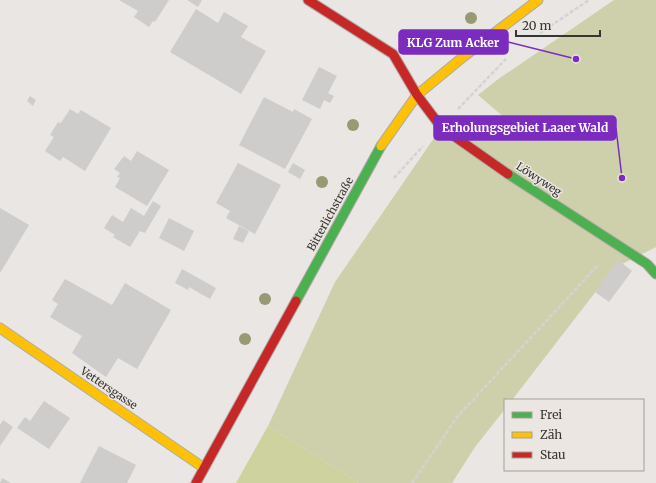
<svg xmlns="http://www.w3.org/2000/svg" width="656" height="483" font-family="Merriweather,serif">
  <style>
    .green { fill: #ced0ac }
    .forest { fill: #ced29e }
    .building { fill: #cfcdcb }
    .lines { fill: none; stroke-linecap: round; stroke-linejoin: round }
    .fast-casing { stroke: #aeaba9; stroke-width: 11 }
    .slow-casing { stroke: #aeaba9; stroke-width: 11 }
    .jam-casing { stroke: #aeaba9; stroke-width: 11 }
    .path { stroke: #d4d3d3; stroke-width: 2.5; stroke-dasharray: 4 2; stroke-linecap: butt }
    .fast { stroke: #4caf50; stroke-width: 9 }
    .slow { stroke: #ffc107; stroke-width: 9 }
    .jam { stroke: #c62828; stroke-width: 9 }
    .tree { fill: #989a74 }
    .labels { text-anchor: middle; stroke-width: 3; stroke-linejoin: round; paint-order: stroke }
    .street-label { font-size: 11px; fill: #373533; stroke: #ebe6e1 }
    .leader { fill: none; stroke: #7b2cbf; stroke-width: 1.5 }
    .callout-dot { fill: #7b2cbf; stroke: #ebe6e1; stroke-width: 1.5 }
    .callout { fill: #7b2cbf; stroke: #7b2cbf; stroke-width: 1.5 }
    .callout-label { font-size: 12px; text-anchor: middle; font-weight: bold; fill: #fff }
  </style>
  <rect width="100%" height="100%" fill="#e9e6e3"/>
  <!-- green -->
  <path class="green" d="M614,0H656V247L614,268L512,400H505V409L475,447L452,483H359L268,426L335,282L434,138L518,129L478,95L497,80Z"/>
  <!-- forest -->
  <path class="forest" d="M268,426L359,483H236Z"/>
  <!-- building -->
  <g class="building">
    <path d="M119,0H169L155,22L153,21L149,27L134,17L138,11Z"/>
    <path d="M187,0H202L198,7Z"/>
    <path d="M196,9L218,23L224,12L248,26L241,37L266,51L241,94L170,52Z"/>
    <path d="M319,67L337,76L328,93L334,96L330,103L324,100L320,109L302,100Z"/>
    <path d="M30,96L36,100L33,106L27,101Z"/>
    <path d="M264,97L293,112L294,109L312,119L285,169L239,145Z"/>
    <path d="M70,109L78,114L81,110L111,128L85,171L63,157L60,161L45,151L54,137L50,135L58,122L61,123Z"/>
    <path d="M137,151L169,170L147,206L115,187L120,178L117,177L120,173L114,169L124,156L131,161Z"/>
    <path d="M238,163L281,185L255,234L226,218L230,211L216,203Z"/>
    <path d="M293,163L305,170L300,179L288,172Z"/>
    <path d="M153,201L161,206L145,233L140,231L130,247L113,237L115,235L104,228L112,215L123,222L131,208L144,216Z"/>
    <path d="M0,208L29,225L0,273Z"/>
    <path d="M169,218L194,231L184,251L159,238Z"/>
    <path d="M239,226L249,231L243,243L233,239Z"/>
    <path d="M618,260L632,271L609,302L595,292Z"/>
    <path d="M182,269L216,288L210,299L189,287L188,290L175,283Z"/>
    <path d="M65,279L112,305L125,283L171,310L137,369L118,358L106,377L72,353L82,336L50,317L58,304L52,300Z"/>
    <path d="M44,401L70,418L49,449L17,428L25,417L30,421Z"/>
    <path d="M3,420L13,427L0,446V425Z"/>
    <path d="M99,446L136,465L127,483H80Z"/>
    <path d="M2,478L11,483H0Z"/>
  </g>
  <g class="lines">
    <defs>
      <g id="fast">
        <path d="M508,174L647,264L656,274"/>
        <path d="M296,301L381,146"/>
      </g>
      <g id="slow">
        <path d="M381,146L417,95L463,57L538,0"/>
        <path d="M0,328L204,468"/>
      </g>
      <g id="jam">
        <path d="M308,0L393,54L417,95L441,127L508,174"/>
        <path d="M196,483L296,301"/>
      </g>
    </defs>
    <!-- fast casing -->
    <use href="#fast" class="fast-casing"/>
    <!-- slow casing -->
    <use href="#slow" class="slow-casing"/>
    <!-- jam casing -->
    <use href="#jam" class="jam-casing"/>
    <!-- path -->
    <g class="path">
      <path d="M540,33L589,0"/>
      <path d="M458,109L506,59"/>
      <path d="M394,178L423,146"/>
      <path d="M412,483L458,416L599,264"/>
    </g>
    <!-- fast -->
    <use href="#fast" class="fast"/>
    <!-- slow -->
    <use href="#slow" class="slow"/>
    <!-- jam -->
    <use href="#jam" class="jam"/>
  </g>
  <!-- trees -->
  <g class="tree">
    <circle cx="471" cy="18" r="6"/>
    <circle cx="353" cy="125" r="6"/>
    <circle cx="322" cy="182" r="6"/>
    <circle cx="265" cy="299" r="6"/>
    <circle cx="245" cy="339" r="6"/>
  </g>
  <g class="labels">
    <!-- street labels -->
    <g class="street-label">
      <text transform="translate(539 179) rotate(33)" y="4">Löwyweg</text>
      <text transform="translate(330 214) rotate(-61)" y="4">Bitterlichstraße</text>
      <text transform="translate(109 388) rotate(34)" y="4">Vettersgasse</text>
    </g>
  </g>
  <!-- callouts -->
  <path class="leader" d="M576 59L508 42M622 178L616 128"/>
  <g class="callout-dot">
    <circle cx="576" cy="59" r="4"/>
    <circle cx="622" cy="178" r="4"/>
  </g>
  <g class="callout">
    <rect x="399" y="30" width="109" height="24" rx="4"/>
    <rect x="434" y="116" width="182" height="24" rx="4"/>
  </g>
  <g class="callout-label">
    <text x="453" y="47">KLG Zum Acker</text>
    <text x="525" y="132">Erholungsgebiet Laaer Wald</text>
  </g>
  <!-- legend -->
  <rect x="504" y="399" width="140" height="72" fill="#ebe6e1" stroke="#a39f9b"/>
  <rect x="512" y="412" width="20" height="6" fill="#4caf50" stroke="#a39f9b"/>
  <text x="540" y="419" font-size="12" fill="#373533">Frei</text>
  <rect x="512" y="432" width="20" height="6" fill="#ffc107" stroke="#a39f9b"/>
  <text x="540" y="439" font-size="12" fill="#373533">Zäh</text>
  <rect x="512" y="452" width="20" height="6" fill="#c62828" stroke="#a39f9b"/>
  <text x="540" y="459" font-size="12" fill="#373533">Stau</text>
  <!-- scale -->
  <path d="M516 30v6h84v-6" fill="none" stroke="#373533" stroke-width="2"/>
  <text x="522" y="30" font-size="12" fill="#373533" stroke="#ebe6e1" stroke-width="3" paint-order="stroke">20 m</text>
</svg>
